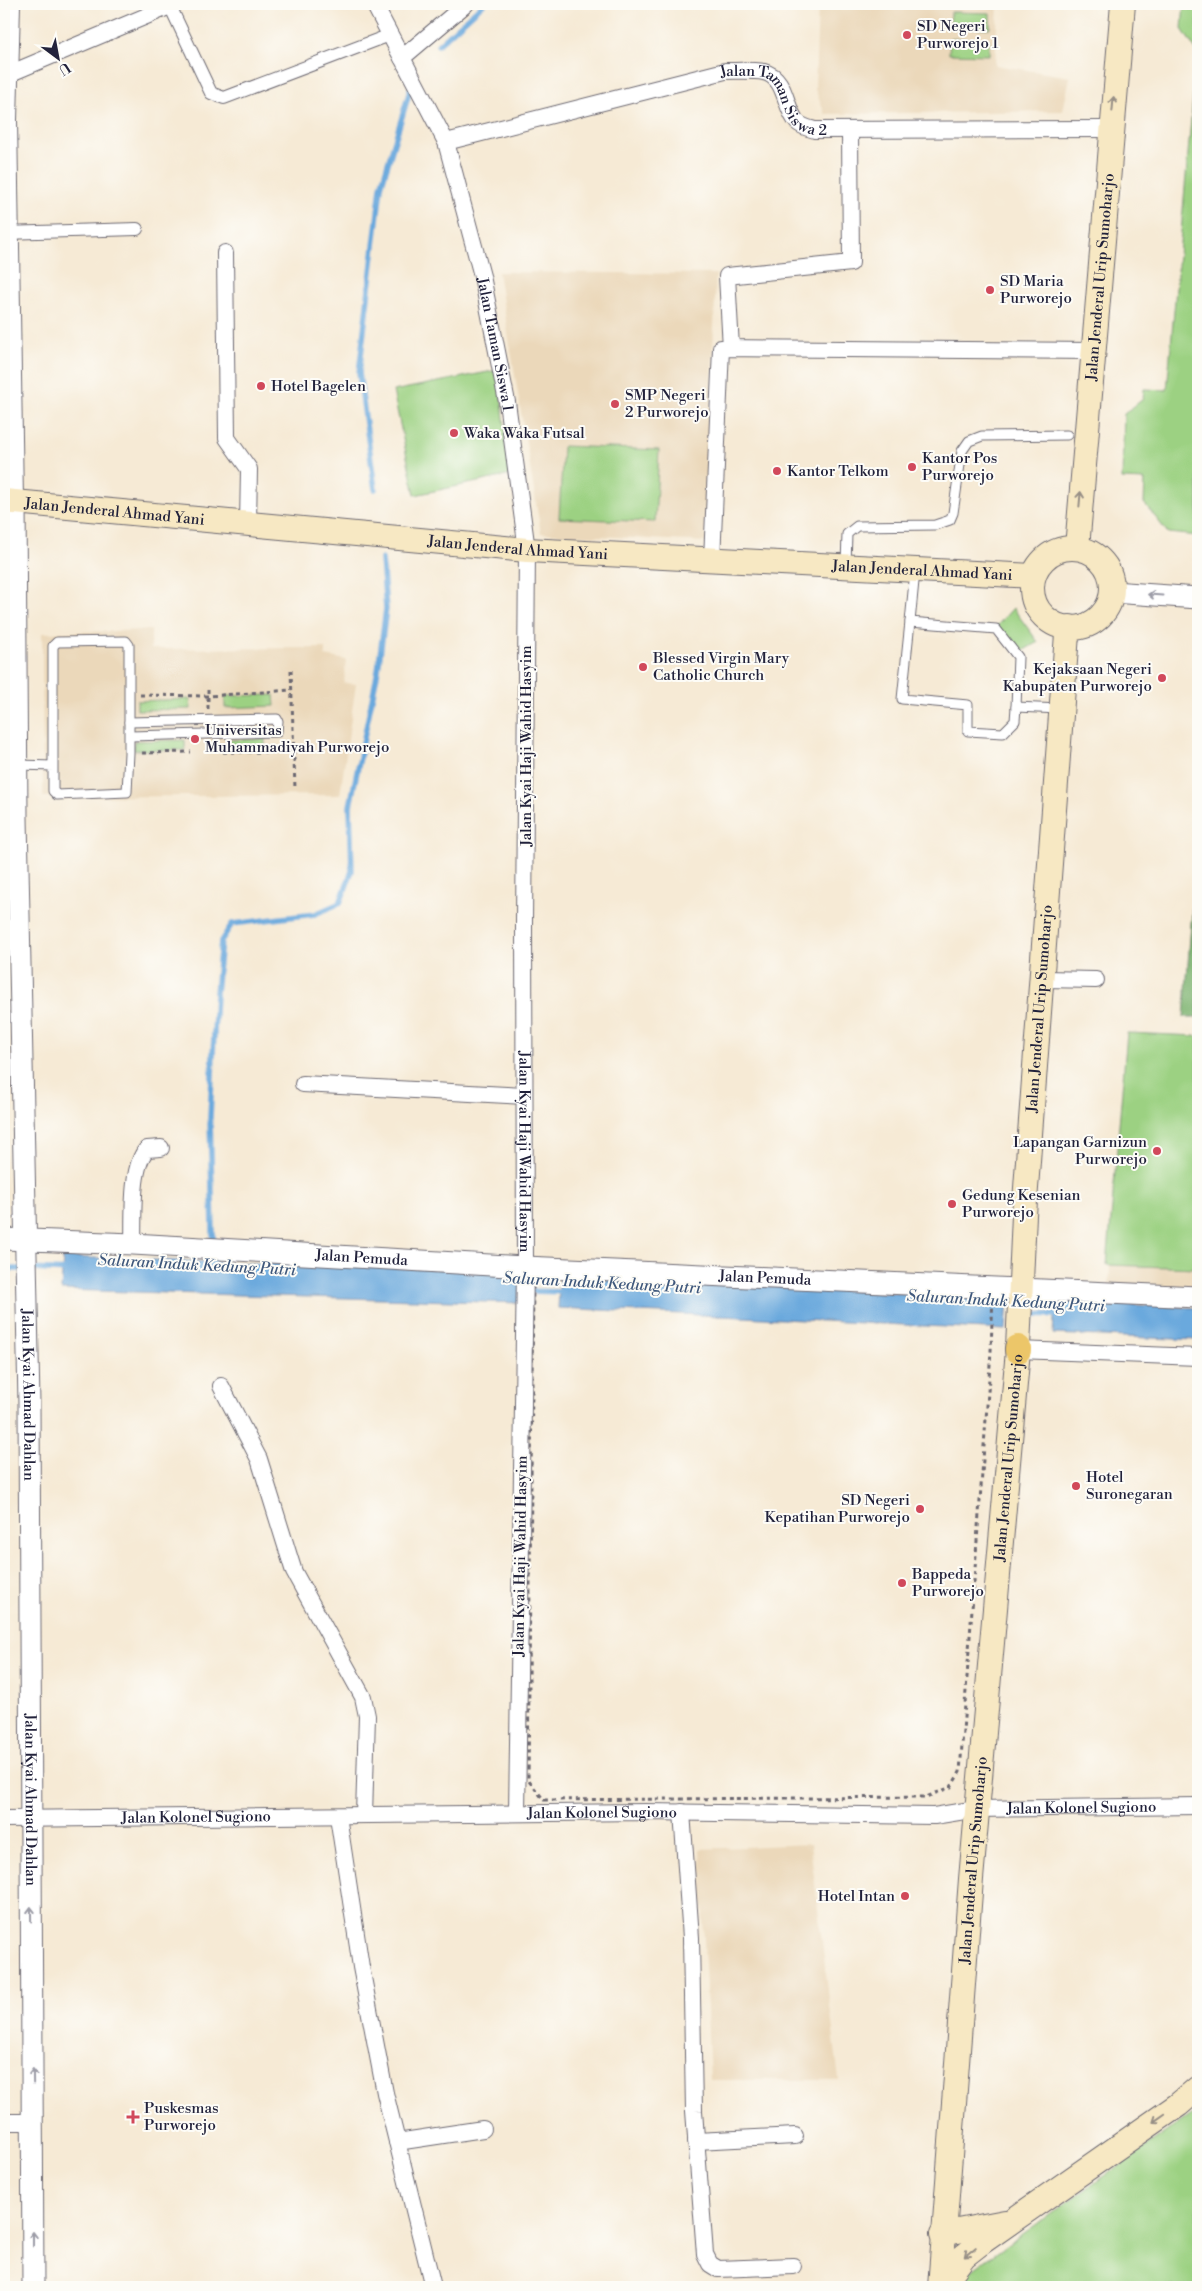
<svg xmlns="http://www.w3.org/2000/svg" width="1202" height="2291" font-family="'Libre Bodoni',serif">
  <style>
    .built { fill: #ebd8ba }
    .green { fill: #9cd182; stroke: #5f7a5e }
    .forest { fill: #7db370; stroke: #506a56 }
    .water { fill: #6aa9dd; stroke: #46668c }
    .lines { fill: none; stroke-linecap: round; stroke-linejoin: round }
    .stream { stroke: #6aa9dd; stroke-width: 5.5 }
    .service-casing { stroke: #6c6871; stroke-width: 11 }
    .pedestrian-casing { stroke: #6c6871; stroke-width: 14 }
    .minor-casing { stroke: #6c6871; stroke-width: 18 }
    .tertiary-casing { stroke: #6c6871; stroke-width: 23 }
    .secondary-casing { stroke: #6c6871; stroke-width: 26 }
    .primary-casing { stroke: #6c6871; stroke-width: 28 }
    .path { stroke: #6c6871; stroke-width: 3; stroke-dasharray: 4 4; stroke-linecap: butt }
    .service { stroke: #fff; stroke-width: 9 }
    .pedestrian { stroke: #fff; stroke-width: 12 }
    .minor { stroke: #fff; stroke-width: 16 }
    .tertiary { stroke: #fff; stroke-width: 21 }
    .secondary { stroke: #f7e8c3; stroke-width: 24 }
    .primary { stroke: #ecc669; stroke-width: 26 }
    .oneway { stroke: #978f86 }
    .oneway2 { stroke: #9c9ca7 }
    .poi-dot { fill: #d1495b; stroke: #fdfcf7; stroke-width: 2 }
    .labels { text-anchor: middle; stroke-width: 4; stroke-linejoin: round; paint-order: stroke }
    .poi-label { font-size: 15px; fill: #22223b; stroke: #fdfcf7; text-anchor: start }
    .street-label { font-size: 15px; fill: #22223b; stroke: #fdfcf7 }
    .water-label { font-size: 16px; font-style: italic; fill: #3f587c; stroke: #fdfcf7 }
  </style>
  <rect width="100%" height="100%" fill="#fdfcf7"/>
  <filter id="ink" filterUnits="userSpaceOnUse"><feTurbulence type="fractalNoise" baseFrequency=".02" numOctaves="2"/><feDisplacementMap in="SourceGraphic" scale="10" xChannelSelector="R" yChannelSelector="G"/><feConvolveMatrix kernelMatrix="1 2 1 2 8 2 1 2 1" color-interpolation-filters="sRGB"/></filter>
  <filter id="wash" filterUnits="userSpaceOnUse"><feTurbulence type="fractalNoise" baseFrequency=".0096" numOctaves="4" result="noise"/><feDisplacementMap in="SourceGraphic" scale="20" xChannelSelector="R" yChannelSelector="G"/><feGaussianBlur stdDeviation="1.12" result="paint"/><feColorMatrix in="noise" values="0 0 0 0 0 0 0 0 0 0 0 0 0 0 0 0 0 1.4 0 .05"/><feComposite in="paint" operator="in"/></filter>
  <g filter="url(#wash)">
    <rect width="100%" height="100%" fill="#f6ead5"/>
    <!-- built -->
    <g class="built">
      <path d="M818,4H998L995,65L1070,77L1063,111L825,114L815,89Z"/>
      <path d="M498,272L716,274L706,542L541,533Z"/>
      <path d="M151,630V649L325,648V656L346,660L344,683L356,684L340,795L43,797L42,633Z"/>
      <path d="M1110,1262L1198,1266V1291L1109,1288Z"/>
      <path d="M810,1844L839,2080H710L700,1849Z"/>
    </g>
    <!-- green -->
    <g class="green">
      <path d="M1184,4H1198V536L1168,533L1144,503L1145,480L1122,479L1124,414L1143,399L1144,389L1167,390L1197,52L1182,29Z"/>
      <path d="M951,12L990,13V28H950Z"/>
      <path d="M950,38L989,39V55L949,54Z"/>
      <path d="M498,370L511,475L415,495L393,391Z"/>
      <path d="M563,446L659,450L655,522L559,518Z"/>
      <path d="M1013,608L1038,642L1019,653L995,628Z"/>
      <path d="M274,695L275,706L225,708V696Z"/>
      <path d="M190,699L191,709L137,710V701Z"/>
      <path d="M265,739V749L228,750V740Z"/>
      <path d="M185,740V750H134V741Z"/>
      <path d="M1127,1033L1198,1036V1268L1107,1265Z"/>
      <path d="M1198,2110V2287H959L971,2271L986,2260Z"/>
    </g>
    <!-- forest -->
    <path class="forest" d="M1198,830V1017H1184Z"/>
    <!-- water -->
    <g class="water">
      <path d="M63,1257L524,1272L522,1303L61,1290Z"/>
      <path d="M560,1275L1008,1299L1006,1330L558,1308Z"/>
      <path d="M1055,1301L1198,1308V1340L1053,1334Z"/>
    </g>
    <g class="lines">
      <!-- stream -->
      <g class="stream">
        <path d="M438,45L483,4"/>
        <path d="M375,489L359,373L381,187L410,90"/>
        <path d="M214,1268L210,1118L216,993L221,941L232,924L315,914L340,903L352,871L350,806L378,670L386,609L382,559"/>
        <path d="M4,1269H22"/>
        <path d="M31,1269L69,1271"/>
        <path d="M525,1291L566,1292"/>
        <path d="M1025,1314L1060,1315"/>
      </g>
    </g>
  </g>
  <g filter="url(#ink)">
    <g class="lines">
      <defs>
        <g id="service">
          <path d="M846,565L847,534L857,526L935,525L950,520L953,513L962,451L969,441L982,436L1067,435"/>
          <path d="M915,571L910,622L996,629L1018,657L1016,707L1060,709"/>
          <path d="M910,622L902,699L968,705V731L1003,733L1015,721L1016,707"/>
          <path d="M129,722L277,719L278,721L277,732L130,736"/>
          <path d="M19,765L53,766V791L57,795L127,792L129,753V645L126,641L57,642L53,646V766"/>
        </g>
        <g id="pedestrian">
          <path d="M170,6L211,93L224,98L390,35"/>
          <path d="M4,233L137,229"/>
        </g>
        <g id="minor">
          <path d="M12,4L9,120L15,501"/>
          <path id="s1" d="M374,4L446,142L482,276L507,402L527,550L524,924L525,1267L517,1813"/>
          <path d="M402,58L466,4"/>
          <path d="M11,73L175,4"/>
          <path id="s2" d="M446,142L725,71C738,71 752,70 764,72C787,78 784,108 797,122C802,127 808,128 815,130L1111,129"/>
          <path d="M225,253L227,438L249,469L248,524"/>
          <path d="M731,348L727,276L851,263L850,130"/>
          <path d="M712,560L721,348L1093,351"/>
          <path d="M1043,979L1096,980"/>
          <path d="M303,1084L524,1096"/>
          <path d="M133,1244C134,1219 130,1167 147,1149L161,1148"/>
          <path d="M1018,1350L1198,1357"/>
          <path d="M221,1386L259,1459L294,1572L363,1697L367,1716L364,1815"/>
          <path d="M682,1812L691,1938L694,2111L705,2254L710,2264L718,2269L793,2266"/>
          <path d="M338,1816L361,1967L385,2093L433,2287"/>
          <path id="s3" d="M4,1819L646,1812L934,1816L977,1809L1198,1806"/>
          <path d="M4,2122H32"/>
          <path d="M696,2141L795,2136"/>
          <path d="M397,2142L483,2129"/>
        </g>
        <g id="tertiary">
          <path id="s4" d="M15,501L17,818L29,1403L33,2287"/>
          <path d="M1112,592L1198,598"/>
          <path id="s5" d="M4,1239L133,1244L525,1267L1198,1297"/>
        </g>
        <g id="secondary">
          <path id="s6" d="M4,501L527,550L1033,576"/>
          <path id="s7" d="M1077,548L1123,4"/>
          <circle cx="1072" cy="588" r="40"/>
          <path id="s8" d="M1018,1348L1024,1215L1067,634L1070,627"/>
          <path d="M942,2234L1005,2222"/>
          <path id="s9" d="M940,2287L971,1879L1018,1350"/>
          <path d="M941,2287L964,2256L982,2242L1178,2105L1198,2088"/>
        </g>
        <path id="primary" d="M1018,1350V1348"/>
      </defs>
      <!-- service casing -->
      <use href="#service" class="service-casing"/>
      <!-- pedestrian casing -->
      <use href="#pedestrian" class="pedestrian-casing"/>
      <!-- minor casing -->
      <use href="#minor" class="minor-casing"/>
      <!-- tertiary casing -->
      <use href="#tertiary" class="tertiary-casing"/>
      <!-- secondary casing -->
      <use href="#secondary" class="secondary-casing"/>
      <!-- primary casing -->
      <use href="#primary" class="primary-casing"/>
      <!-- path -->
      <g class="path">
        <path d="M291,670L295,789"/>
        <path d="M140,695L208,696L292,690"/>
        <path d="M208,709V690"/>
        <path d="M223,752H294"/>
        <path d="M142,753L191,752"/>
        <path d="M544,1277L993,1293L991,1351L960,1772L951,1787L926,1797L544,1800L528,1780L533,1281Z"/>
      </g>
      <!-- service -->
      <use href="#service" class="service"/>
      <!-- pedestrian -->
      <use href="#pedestrian" class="pedestrian"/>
      <!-- minor -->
      <use href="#minor" class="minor"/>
      <!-- tertiary -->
      <use href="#tertiary" class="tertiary"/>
      <!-- secondary -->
      <use href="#secondary" class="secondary"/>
      <!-- primary -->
      <use href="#primary" class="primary"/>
    </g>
    <!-- one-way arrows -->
    <defs><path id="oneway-shaft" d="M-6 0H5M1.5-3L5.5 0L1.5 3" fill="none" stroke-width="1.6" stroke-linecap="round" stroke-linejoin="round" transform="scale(1.25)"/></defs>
    <g class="oneway">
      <use href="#oneway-shaft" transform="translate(1113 104) rotate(-85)"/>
      <use href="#oneway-shaft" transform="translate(1080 499) rotate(-85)"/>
      <use href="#oneway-shaft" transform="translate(1159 2118) rotate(145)"/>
      <use href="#oneway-shaft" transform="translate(970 2252) rotate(140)"/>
    </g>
    <g class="oneway2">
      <use href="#oneway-shaft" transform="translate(1155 595) rotate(-176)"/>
      <use href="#oneway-shaft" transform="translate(31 1914) rotate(-91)"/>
      <use href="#oneway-shaft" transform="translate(33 2076) rotate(-91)"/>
      <use href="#oneway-shaft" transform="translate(33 2239) rotate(-90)"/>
    </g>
  </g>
  <!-- markers -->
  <g class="poi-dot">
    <circle cx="907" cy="35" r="5"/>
    <circle cx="990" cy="290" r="5"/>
    <circle cx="261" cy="386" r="5"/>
    <circle cx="615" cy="404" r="5"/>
    <circle cx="454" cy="433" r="5"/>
    <circle cx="912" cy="467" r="5"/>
    <circle cx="777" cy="471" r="5"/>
    <circle cx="643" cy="667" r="5"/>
    <circle cx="1162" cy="678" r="5"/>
    <circle cx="195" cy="739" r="5"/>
    <circle cx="1157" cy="1151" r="5"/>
    <circle cx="952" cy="1204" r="5"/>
    <circle cx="1076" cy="1486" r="5"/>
    <circle cx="920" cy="1509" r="5"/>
    <circle cx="902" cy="1583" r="5"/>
    <circle cx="905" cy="1896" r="5"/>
    <path d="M130.5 2109.5h5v5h5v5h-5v5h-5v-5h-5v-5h5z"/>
  </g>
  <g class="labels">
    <!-- poi labels -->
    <g class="poi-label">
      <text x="917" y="31">SD Negeri<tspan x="917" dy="17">Purworejo 1</tspan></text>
      <text x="1000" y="286">SD Maria<tspan x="1000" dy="17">Purworejo</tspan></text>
      <text x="271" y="391">Hotel Bagelen</text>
      <text x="625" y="400">SMP Negeri<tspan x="625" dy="17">2 Purworejo</tspan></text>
      <text x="464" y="438">Waka Waka Futsal</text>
      <text x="922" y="463">Kantor Pos<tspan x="922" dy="17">Purworejo</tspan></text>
      <text x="787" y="476">Kantor Telkom</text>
      <text x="653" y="663">Blessed Virgin Mary<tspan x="653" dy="17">Catholic Church</tspan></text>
      <text x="1152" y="674" text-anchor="end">Kejaksaan Negeri<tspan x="1152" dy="17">Kabupaten Purworejo</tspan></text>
      <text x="205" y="735">Universitas<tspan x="205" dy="17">Muhammadiyah Purworejo</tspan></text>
      <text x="1147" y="1147" text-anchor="end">Lapangan Garnizun<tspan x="1147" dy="17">Purworejo</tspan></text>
      <text x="962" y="1200">Gedung Kesenian<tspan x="962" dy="17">Purworejo</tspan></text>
      <text x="1086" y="1482">Hotel<tspan x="1086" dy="17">Suronegaran</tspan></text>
      <text x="910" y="1505" text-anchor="end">SD Negeri<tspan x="910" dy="17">Kepatihan Purworejo</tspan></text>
      <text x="912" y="1579">Bappeda<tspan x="912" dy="17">Purworejo</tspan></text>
      <text x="895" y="1901" text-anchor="end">Hotel Intan</text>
      <text x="144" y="2113">Puskesmas<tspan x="144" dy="17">Purworejo</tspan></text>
    </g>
    <!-- street labels -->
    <g class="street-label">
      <text dy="5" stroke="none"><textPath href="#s2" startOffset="352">Jalan Taman Siswa 2</textPath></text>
      <text dy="5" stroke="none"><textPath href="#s7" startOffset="272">Jalan Jenderal Urip Sumoharjo</textPath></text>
      <text dy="5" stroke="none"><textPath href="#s1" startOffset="364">Jalan Taman Siswa 1</textPath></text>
      <text dy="5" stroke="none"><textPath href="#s6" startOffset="111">Jalan Jenderal Ahmad Yani</textPath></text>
      <text dy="5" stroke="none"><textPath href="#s6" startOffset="516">Jalan Jenderal Ahmad Yani</textPath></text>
      <text dy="5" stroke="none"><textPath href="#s6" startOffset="921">Jalan Jenderal Ahmad Yani</textPath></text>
      <text transform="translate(526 746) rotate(-90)" y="5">Jalan Kyai Haji Wahid Hasyim</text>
      <text dy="5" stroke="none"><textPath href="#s8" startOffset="340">Jalan Jenderal Urip Sumoharjo</textPath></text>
      <text dy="5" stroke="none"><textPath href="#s1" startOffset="1174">Jalan Kyai Haji Wahid Hasyim</textPath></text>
      <text dy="5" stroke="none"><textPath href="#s5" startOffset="358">Jalan Pemuda</textPath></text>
      <text dy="5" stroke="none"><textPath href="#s5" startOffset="762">Jalan Pemuda</textPath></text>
      <text dy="5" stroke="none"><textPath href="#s4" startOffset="894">Jalan Kyai Ahmad Dahlan</textPath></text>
      <text dy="5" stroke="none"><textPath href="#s9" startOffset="832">Jalan Jenderal Urip Sumoharjo</textPath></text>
      <text transform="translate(520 1556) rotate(-89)" y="5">Jalan Kyai Haji Wahid Hasyim</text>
      <text dy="5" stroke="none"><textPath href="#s4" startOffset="1299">Jalan Kyai Ahmad Dahlan</textPath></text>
      <text dy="5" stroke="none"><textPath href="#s3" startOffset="1078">Jalan Kolonel Sugiono</textPath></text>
      <text dy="5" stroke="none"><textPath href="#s3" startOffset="598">Jalan Kolonel Sugiono</textPath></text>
      <text dy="5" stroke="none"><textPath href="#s3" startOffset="192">Jalan Kolonel Sugiono</textPath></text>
      <text dy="5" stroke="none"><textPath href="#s9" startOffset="428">Jalan Jenderal Urip Sumoharjo</textPath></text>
    </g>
    <!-- water labels -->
    <g class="water-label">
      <text transform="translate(197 1264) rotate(3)" y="6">Saluran Induk Kedung Putri</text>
      <text transform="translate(602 1282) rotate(3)" y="6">Saluran Induk Kedung Putri</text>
      <text transform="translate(1006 1300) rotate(3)" y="6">Saluran Induk Kedung Putri</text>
    </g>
  </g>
  <!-- margin -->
  <rect width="1202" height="2291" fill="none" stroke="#fdfcf7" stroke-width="20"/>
  <!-- north arrow -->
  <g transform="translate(58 58) rotate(148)" stroke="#fdfcf7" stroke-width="4" paint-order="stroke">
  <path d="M0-4L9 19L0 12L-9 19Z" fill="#22223b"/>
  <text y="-8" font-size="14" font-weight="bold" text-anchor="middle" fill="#22223b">U</text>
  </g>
</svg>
